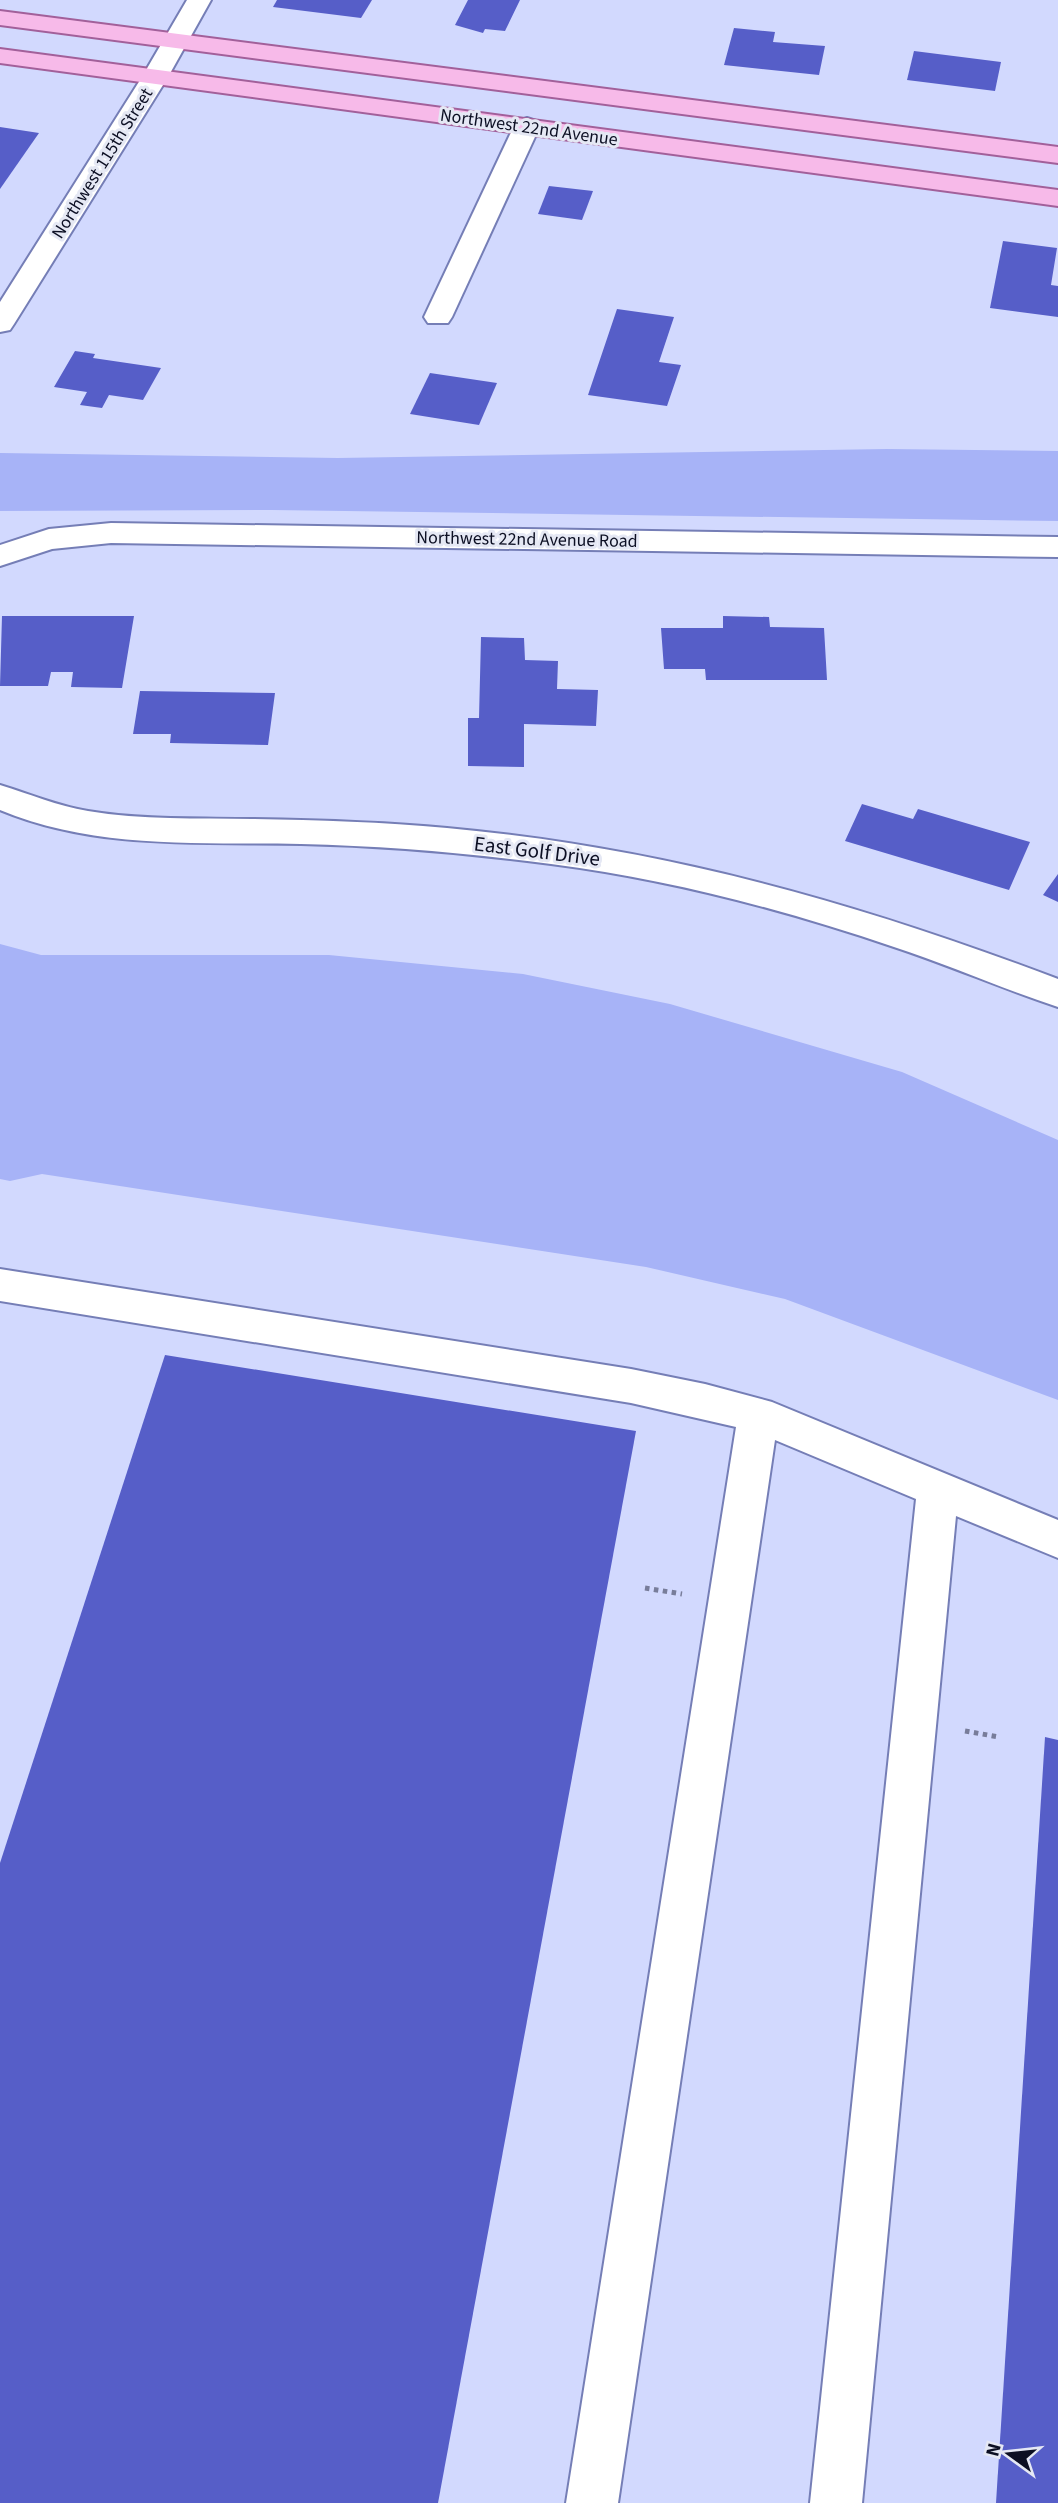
<svg xmlns="http://www.w3.org/2000/svg" width="1058" height="2503" font-family="'Source Sans 3',sans-serif">
  <style>
    .water { fill: #a7b3f7 }
    .building { fill: #565ec8 }
    .lines { fill: none; stroke-linecap: round; stroke-linejoin: round }
    .minor-casing { stroke: #757eb6; stroke-width: 4 }
    .major-casing { stroke: #a2609a; stroke-width: 4 }
    .path { stroke: #787d9a; stroke-width: 5; stroke-dasharray: 4.5 4.5; stroke-linecap: butt }
    .minor { fill: #fff; fill-rule: evenodd }
    .major { fill: #f7bae9; fill-rule: evenodd }
    .labels { text-anchor: middle; stroke-width: 6; stroke-linejoin: round; paint-order: stroke }
    .far-street-label { font-size: 18px; fill: #0c0f23; stroke: #e5e8f4 }
    .street-label { font-size: 21px; fill: #0c0f23; stroke: #e5e8f4 }
  </style>
  <rect width="100%" height="100%" fill="#d2d9fe"/>
  <!-- water -->
  <g class="water">
    <path d="M887,449L1058,451V521L272,510L0,511V453L338,458Z"/>
    <path d="M0,944L41,955H329L523,974L670,1004L902,1072L1058,1140V1400L785,1299L646,1267L42,1174L10,1181L0,1179Z"/>
  </g>
  <!-- building -->
  <g class="building">
    <path d="M277,0H372L361,18L273,7Z"/>
    <path d="M468,0H520L505,31L485,29L483,33L455,25Z"/>
    <path d="M734,28L775,32L773,42L825,46L819,75L724,65Z"/>
    <path d="M914,51L1001,62L995,91L907,80Z"/>
    <path d="M0,127L39,133L0,189Z"/>
    <path d="M549,186L593,191L582,220L538,214Z"/>
    <path d="M1003,241L1057,248L1051,285L1058,286V317L990,308Z"/>
    <path d="M617,309L674,317L659,362L681,365L667,406L588,395Z"/>
    <path d="M75,351L95,354L93,358L161,368L143,400L109,395L102,408L80,405L87,392L54,387Z"/>
    <path d="M430,373L497,383L479,425L410,414Z"/>
    <path d="M2,616H134L122,688L71,687L73,672H51L48,686H0Z"/>
    <path d="M723,616L769,617L770,627L824,628L827,680H706L705,669H664L661,628H723Z"/>
    <path d="M481,637L524,638L525,660L558,661L557,689L598,690L596,726L524,724V767L468,766V718H479Z"/>
    <path d="M140,691L275,693L268,745L170,743L171,734H133Z"/>
    <path d="M862,804L913,819L918,809L1030,842L1009,890L845,841Z"/>
    <path d="M1058,874V902L1043,895Z"/>
    <path d="M165,1355L636,1431L438,2503H0V1863Z"/>
    <path d="M1045,1737L1058,1740V2503H996Z"/>
  </g>
  <g class="lines">
    <defs>
      <g id="minor">
        <path d="M187,0H211L168,77L14,324L10,330L0,332V302L142,77Z"/>
        <path d="M527,118L536,121L540,126L452,317L448,323H428L424,317L514,126L518,121Z"/>
        <path d="M111,523L1058,537V557L111,543L52,549L0,566V545L49,529Z"/>
        <path d="M0,785C30,794 57,806 88,811C142,820 197,818 251,819C317,820 382,822 447,828C664,848 855,902 1058,979V1007C1003,989 949,965 894,947C782,909 668,879 551,864C468,853 385,846 301,844C200,842 96,850 0,810Z"/>
        <path d="M0,1269L631,1369L705,1384L772,1402L1058,1520V1558L956,1516L862,2503H810L916,1499L775,1440L618,2503H566L736,1427L631,1403L0,1301Z"/>
      </g>
      <g id="major">
        <path d="M0,11L1058,147V163L0,25Z"/>
        <path d="M0,49L1058,190V206L0,63Z"/>
      </g>
    </defs>
    <!-- minor casing -->
    <use href="#minor" class="minor-casing"/>
    <!-- major casing -->
    <use href="#major" class="major-casing"/>
    <!-- path -->
    <g class="path">
      <path d="M645,1588L682,1594"/>
      <path d="M965,1731L999,1737"/>
    </g>
    <!-- minor -->
    <use href="#minor" class="minor"/>
    <!-- major -->
    <use href="#major" class="major"/>
  </g>
  <g class="labels">
    <!-- far-street labels -->
    <g class="far-street-label">
      <text transform="translate(529 127) rotate(8)" y="6">Northwest 22nd Avenue</text>
      <text transform="translate(102 163) rotate(-58)" y="6">Northwest 115th Street</text>
      <text transform="translate(527 539) rotate(1)" y="6">Northwest 22nd Avenue Road</text>
    </g>
    <!-- street labels -->
    <g class="street-label">
      <text transform="translate(537 851) rotate(7)" y="7">East Golf Drive</text>
    </g>
  </g>
  <!-- north arrow -->
  <g transform="translate(1009 2454) rotate(285)" stroke="#e5e8f4" stroke-width="5" paint-order="stroke">
  <path d="M0-5L12 26L0 18L-12 26Z" fill="#0c0f23"/>
  <text y="-10" font-size="19" font-weight="bold" text-anchor="middle" fill="#0c0f23">N</text>
  </g>
</svg>
